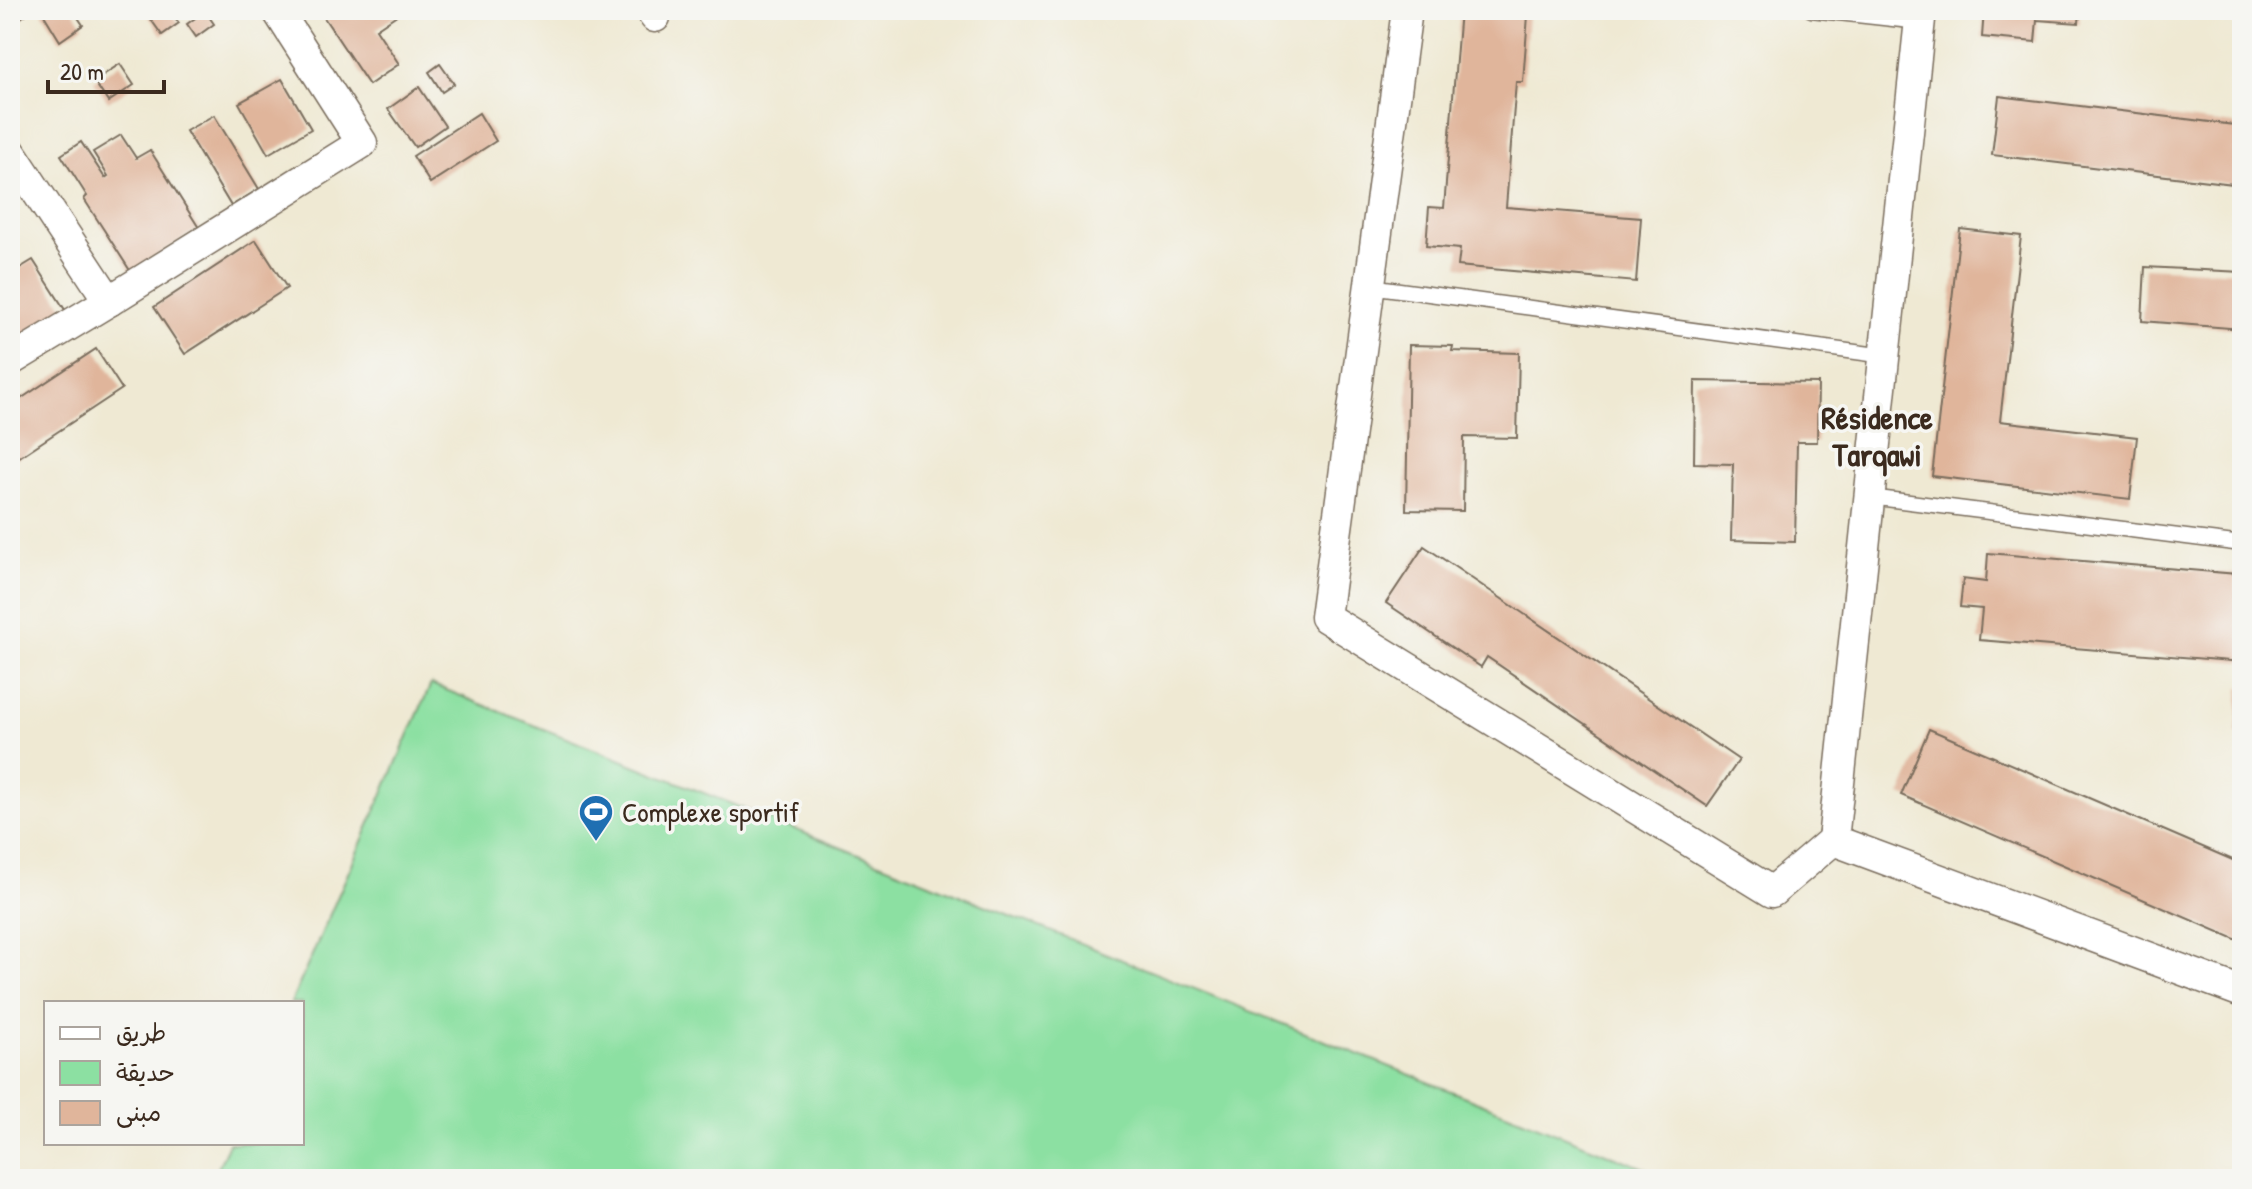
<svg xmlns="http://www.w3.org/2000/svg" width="2252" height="1189" font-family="'Patrick Hand','Playpen Sans Arabic',sans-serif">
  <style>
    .green { fill: #8ce0a2; stroke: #648560; stroke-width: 2 }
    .building { fill: #e0b59b }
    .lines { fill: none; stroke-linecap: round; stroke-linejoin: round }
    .lane-casing { stroke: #7a6d5d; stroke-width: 17 }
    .street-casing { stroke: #7a6d5d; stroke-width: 33 }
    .lane { stroke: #fff; stroke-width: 14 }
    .street { stroke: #fff; stroke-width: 30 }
    .labels { text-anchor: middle; stroke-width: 7; stroke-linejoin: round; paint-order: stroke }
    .poi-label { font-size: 28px; fill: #3b2a1e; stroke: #f6f6f2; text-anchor: start }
    .quarter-label { font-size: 32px; font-weight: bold; fill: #3b2a1e; stroke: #f6f6f2 }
  </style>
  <rect width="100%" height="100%" fill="#f6f6f2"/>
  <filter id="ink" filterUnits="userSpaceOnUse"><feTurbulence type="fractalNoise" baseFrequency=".0125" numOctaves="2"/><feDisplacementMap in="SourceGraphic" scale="16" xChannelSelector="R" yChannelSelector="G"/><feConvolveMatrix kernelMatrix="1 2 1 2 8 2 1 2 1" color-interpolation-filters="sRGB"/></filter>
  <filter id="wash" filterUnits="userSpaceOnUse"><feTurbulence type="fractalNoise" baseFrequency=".006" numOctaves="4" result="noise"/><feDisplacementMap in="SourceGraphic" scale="32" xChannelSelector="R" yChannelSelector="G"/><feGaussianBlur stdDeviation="1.8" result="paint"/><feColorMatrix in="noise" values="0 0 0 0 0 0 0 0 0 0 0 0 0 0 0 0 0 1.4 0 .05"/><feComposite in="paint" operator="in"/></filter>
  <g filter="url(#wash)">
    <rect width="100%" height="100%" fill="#efe9d3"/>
    <!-- green -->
    <path class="green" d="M431,684L1671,1179H213L229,1143H302V1003H291Z"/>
    <g id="blocks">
      <!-- building -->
      <g class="building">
        <path d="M10,10H32L14,23L10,18Z"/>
        <path d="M41,10H73L83,25L60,41Z"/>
        <path d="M153,10H169L179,23L162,35L147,14Z"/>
        <path d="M319,10H404L376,29L399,64L369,85Z"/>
        <path d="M1460,10L1528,15L1523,82H1516L1506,207L1641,218L1636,282L1458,266L1460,249L1426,246L1429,207L1444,208Z"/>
        <path d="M1984,10H2080L2079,23L2037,20L2035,42L1982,37Z"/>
        <path d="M205,11L214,24L196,37L187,24Z"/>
        <path d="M120,64L134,85L108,102L94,81Z"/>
        <path d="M440,64L454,84L442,92L429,72Z"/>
        <path d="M282,79L311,129L268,154L239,103Z"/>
        <path d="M419,87L445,126L415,147L388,109Z"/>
        <path d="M1999,96L2242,126V185L1992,155Z"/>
        <path d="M479,113L496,141L430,183L413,156Z"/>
        <path d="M214,115L259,189L231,206L186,131Z"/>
        <path d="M121,135L136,158L150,150L199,228L131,272L84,199L87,196L61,155L81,142L105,178L108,176L93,152Z"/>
        <path d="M1960,229L2021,236L2000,421L2137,437L2130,499L1932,476Z"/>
        <path d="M256,240L287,288L185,354L154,307Z"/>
        <path d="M33,260L67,313L10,350V274Z"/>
        <path d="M2145,267L2242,272V329L2142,321Z"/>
        <path d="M1409,345L1453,346L1452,351L1519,353L1517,438L1464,437L1463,511L1406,510Z"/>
        <path d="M96,349L122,389L15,460L10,453V406Z"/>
        <path d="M1695,381L1818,383L1817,442H1797L1795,542L1731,540L1733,464L1694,463Z"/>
        <path d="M1424,546L1739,760L1707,806L1487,657L1481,667L1386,603Z"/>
        <path d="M1988,553L2237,574L2235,592L2242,593V662L1979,640L1982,609L1960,607L1963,579L1986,582Z"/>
        <path d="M2240,687H2242V733H2236Z"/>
        <path d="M1929,729L2242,864V942L1901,795Z"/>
      </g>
    </g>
  </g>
  <g filter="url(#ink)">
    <use href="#blocks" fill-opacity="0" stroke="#7a6d5d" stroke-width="2"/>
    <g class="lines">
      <defs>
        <g id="lane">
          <path d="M1811,10L1920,22"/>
          <path d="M1370,286L1885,356"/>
          <path d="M1870,497L2242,544"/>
        </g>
        <g id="street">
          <path d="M650,10L655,17"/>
          <path d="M1407,10L1325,617L1772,892L1833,840"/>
          <path d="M1921,10L1833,840L2242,992"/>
          <path d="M10,151L109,301L10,361"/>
          <path d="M109,301L362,143L277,10"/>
        </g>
      </defs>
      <!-- lane casing -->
      <use href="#lane" class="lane-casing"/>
      <!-- street casing -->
      <use href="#street" class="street-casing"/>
      <!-- lane -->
      <use href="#lane" class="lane"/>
      <!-- street -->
      <use href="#street" class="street"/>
    </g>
  </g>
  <!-- icons -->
  <defs>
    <symbol id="stadium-pin" viewBox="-11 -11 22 30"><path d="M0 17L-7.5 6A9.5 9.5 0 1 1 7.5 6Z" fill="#1f6fb2" stroke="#f6f6f2"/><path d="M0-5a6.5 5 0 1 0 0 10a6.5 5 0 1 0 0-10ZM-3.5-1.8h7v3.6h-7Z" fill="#fff"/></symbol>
  </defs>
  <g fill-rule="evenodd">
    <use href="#stadium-pin" x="576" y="792" width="40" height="54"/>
  </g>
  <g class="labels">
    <!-- poi labels -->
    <g class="poi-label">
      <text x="622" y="822">Complexe sportif</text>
    </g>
    <!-- quarter labels -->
    <g class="quarter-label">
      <text x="1877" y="429">Résidence<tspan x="1877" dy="37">Tarqawi</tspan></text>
    </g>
  </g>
  <!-- margin -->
  <rect width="2252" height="1189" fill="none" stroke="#f6f6f2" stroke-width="40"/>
  <!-- legend -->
  <rect x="44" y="1001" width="260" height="144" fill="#f6f6f2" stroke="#aba49d" stroke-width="2"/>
  <rect x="60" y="1027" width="40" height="12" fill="#ffffff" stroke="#aba49d" stroke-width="2"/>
  <text x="116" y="1041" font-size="24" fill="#3b2a1e">طريق</text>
  <rect x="60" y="1061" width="40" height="24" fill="#8ce0a2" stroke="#aba49d" stroke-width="2"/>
  <text x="116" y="1081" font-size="24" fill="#3b2a1e">حديقة</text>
  <rect x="60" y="1101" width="40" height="24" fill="#e0b59b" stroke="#aba49d" stroke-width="2"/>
  <text x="116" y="1121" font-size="24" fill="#3b2a1e">مبنى</text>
  <!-- scale -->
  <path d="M48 80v12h116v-12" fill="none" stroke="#3b2a1e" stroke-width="4"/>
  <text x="60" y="80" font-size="24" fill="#3b2a1e" stroke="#f6f6f2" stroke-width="6" paint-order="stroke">20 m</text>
</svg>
